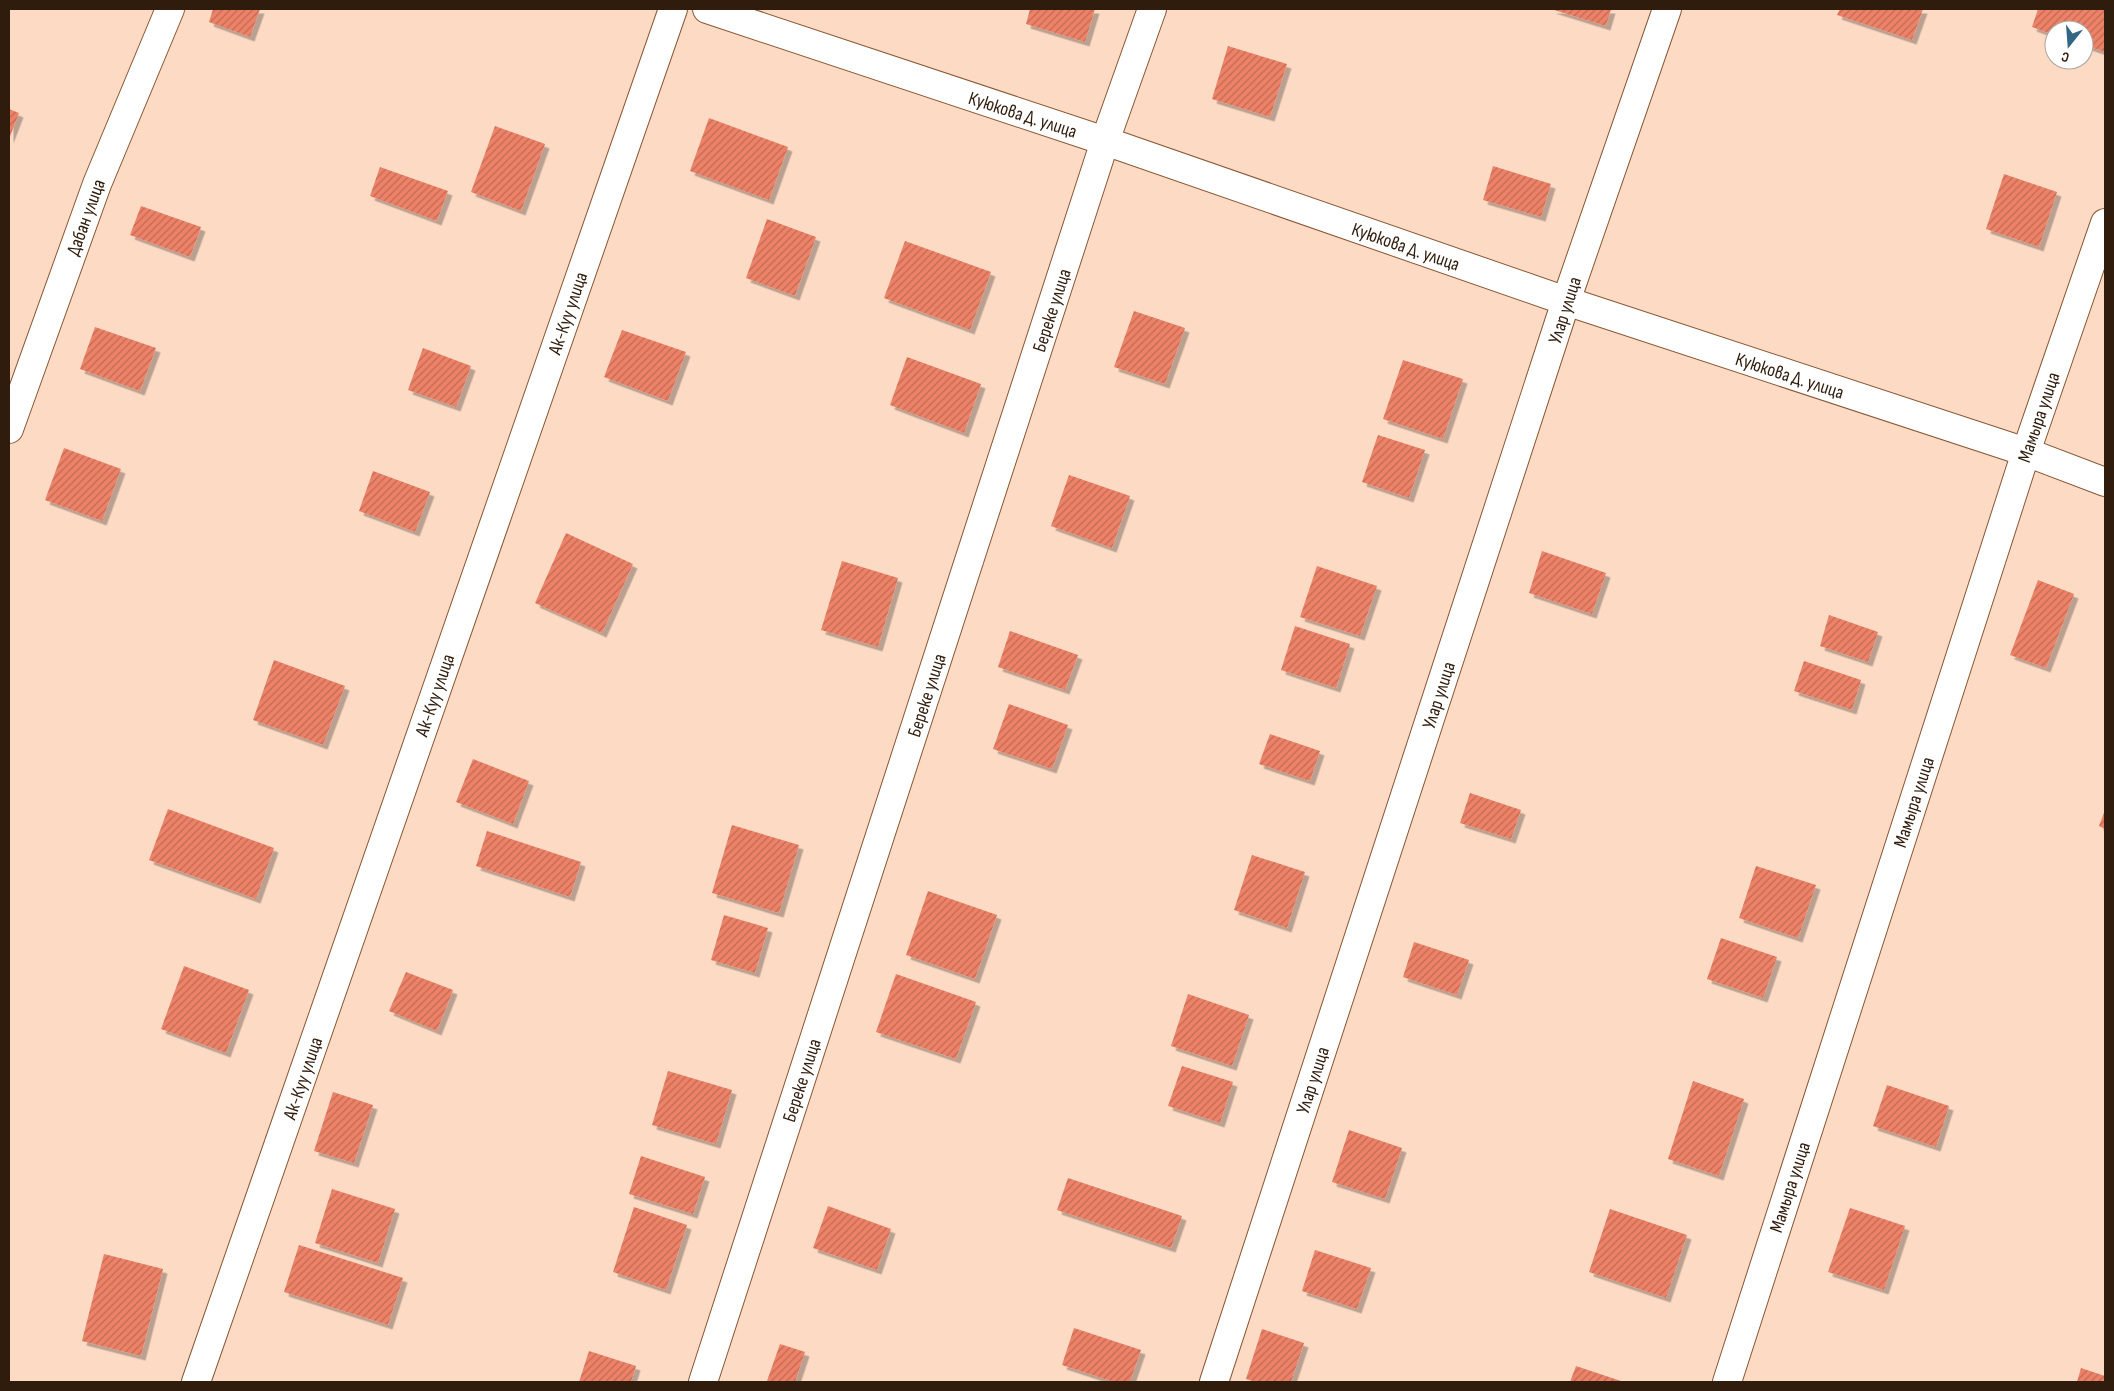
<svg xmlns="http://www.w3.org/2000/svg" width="2114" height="1391" font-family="'Sofia Sans Condensed',sans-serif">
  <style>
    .building { fill: url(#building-hatch); filter: url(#shadow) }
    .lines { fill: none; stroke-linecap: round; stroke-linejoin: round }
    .minor-casing { stroke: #885734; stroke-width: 30 }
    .tertiary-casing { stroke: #885734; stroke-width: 30 }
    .minor { stroke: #fff; stroke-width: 28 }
    .tertiary { stroke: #fff; stroke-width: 28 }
    .labels { text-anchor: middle; stroke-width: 4; stroke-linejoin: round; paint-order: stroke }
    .street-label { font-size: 19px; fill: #301c0d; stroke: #fff }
  </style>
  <defs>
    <pattern id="building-hatch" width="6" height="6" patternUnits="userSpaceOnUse" patternTransform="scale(1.25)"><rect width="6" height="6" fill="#ed8268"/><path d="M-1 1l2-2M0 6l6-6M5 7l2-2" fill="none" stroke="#c06a54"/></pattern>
    <filter id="shadow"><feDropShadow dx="4.5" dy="4.5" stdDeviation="0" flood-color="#0004"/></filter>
  </defs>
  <rect width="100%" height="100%" fill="#fddac4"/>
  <!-- building -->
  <g class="building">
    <path d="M213,9H260L250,37L209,22Z"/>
    <path d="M1030,9H1095L1085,42L1026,24Z"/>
    <path d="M1551,9H1611L1606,26Z"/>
    <path d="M1840,9H1923L1912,40L1837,15Z"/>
    <path d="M2038,9H2105V52L2084,45V30H2054V35L2032,27Z"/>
    <path d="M1228,46L1287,64L1270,117L1212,99Z"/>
    <path d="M9,109L19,113L9,139Z"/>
    <path d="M709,118L788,147L769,200L690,171Z"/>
    <path d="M495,126L545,144L521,211L471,192Z"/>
    <path d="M1493,166L1551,184L1541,217L1483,200Z"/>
    <path d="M380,167L448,191L437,221L370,196Z"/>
    <path d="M2004,174L2057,192L2039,247L1986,229Z"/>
    <path d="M141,206L201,227L190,257L130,235Z"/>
    <path d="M767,219L816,237L795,296L746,278Z"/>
    <path d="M905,241L991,272L970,330L884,298Z"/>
    <path d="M1134,311L1185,328L1165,384L1114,367Z"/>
    <path d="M95,327L156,348L140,391L80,369Z"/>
    <path d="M622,330L686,352L668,401L604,377Z"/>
    <path d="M423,348L471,366L456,407L408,390Z"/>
    <path d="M907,357L981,384L964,433L890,405Z"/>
    <path d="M1403,360L1463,379L1443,439L1383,419Z"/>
    <path d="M1378,435L1425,450L1409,498L1362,482Z"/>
    <path d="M64,448L121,469L102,521L45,500Z"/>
    <path d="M373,471L430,492L415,532L359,511Z"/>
    <path d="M1069,475L1130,496L1112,548L1051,526Z"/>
    <path d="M566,533L633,564L602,633L535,603Z"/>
    <path d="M1542,551L1606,573L1592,614L1529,593Z"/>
    <path d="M842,561L898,578L878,647L821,630Z"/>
    <path d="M1317,566L1377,586L1360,636L1300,617Z"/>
    <path d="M2038,580L2074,594L2046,668L2010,655Z"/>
    <path d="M1829,615L1878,632L1868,662L1820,646Z"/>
    <path d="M1295,626L1350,644L1336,688L1281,670Z"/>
    <path d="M1010,631L1078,655L1065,690L998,667Z"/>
    <path d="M274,660L345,686L323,745L253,720Z"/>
    <path d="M1804,661L1861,680L1852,710L1794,691Z"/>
    <path d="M1009,704L1068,725L1052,769L993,749Z"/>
    <path d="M1270,734L1320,751L1310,781L1259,764Z"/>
    <path d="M473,759L529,781L513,824L456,802Z"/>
    <path d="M1470,793L1521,810L1511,839L1460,823Z"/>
    <path d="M168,809L274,848L256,899L149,860Z"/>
    <path d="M2105,810V829L2099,826Z"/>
    <path d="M732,825L799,845L779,913L712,893Z"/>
    <path d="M487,831L581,862L570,897L476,866Z"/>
    <path d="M1252,855L1305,872L1287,928L1234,910Z"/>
    <path d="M1756,866L1816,885L1798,938L1739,918Z"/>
    <path d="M928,891L997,915L975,979L906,955Z"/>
    <path d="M724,915L768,928L755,973L711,960Z"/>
    <path d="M1721,938L1777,957L1763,998L1707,979Z"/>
    <path d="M1414,942L1469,960L1457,995L1403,977Z"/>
    <path d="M184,966L249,990L226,1053L161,1029Z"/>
    <path d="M406,972L453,990L437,1031L389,1011Z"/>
    <path d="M896,974L976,1002L956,1059L876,1032Z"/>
    <path d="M1188,994L1249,1015L1232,1066L1171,1046Z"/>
    <path d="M1182,1066L1233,1082L1220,1123L1168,1106Z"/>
    <path d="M668,1071L732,1090L716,1144L652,1125Z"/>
    <path d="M1693,1081L1744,1099L1719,1176L1668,1159Z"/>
    <path d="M1887,1085L1949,1106L1936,1147L1873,1126Z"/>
    <path d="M333,1092L373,1105L354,1163L314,1151Z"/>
    <path d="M1349,1130L1402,1148L1385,1199L1332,1182Z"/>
    <path d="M641,1156L705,1177L693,1214L629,1194Z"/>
    <path d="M1068,1178L1182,1216L1171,1248L1057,1210Z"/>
    <path d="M332,1189L395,1209L378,1263L315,1243Z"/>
    <path d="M828,1206L891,1229L877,1270L813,1248Z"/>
    <path d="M634,1207L687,1225L666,1290L613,1272Z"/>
    <path d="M1850,1208L1905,1226L1884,1290L1828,1272Z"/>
    <path d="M1610,1209L1687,1235L1666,1298L1589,1272Z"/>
    <path d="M299,1245L403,1278L388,1325L284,1292Z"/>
    <path d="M1315,1250L1371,1268L1357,1309L1302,1291Z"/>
    <path d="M104,1254L163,1269L141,1356L82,1341Z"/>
    <path d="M1074,1328L1141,1350L1130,1382H1114L1062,1365Z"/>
    <path d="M1262,1329L1304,1343L1291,1382H1256L1246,1379Z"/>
    <path d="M780,1344L805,1352L795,1382L767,1381Z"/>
    <path d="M589,1351L636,1366L631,1382H579Z"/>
    <path d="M1576,1366L1624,1382H1570Z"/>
    <path d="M2081,1368L2105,1376V1382H2077Z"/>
  </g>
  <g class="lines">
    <defs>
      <g id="minor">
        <path d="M9,429L97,184L170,9"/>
        <path d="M196,1382L673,9"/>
        <path d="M703,1382L1105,141L1152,9"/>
        <path d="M1214,1382L1566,301L1667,9"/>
        <path d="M1727,1382L2026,452L2105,223"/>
      </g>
      <path id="tertiary" d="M707,9L1105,141L1566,301L2026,452L2105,482"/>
    </defs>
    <!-- minor casing -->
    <use href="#minor" class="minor-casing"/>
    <!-- tertiary casing -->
    <use href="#tertiary" class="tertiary-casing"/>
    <!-- minor -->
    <use href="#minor" class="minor"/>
    <!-- tertiary -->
    <use href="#tertiary" class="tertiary"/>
  </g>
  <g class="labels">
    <!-- street labels -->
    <g class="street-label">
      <text transform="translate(1023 114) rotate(18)" y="7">Куюкова Д. улица</text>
      <text transform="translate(85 217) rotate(-70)" y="7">Дабан улица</text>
      <text transform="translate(1406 246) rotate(19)" y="7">Куюкова Д. улица</text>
      <text transform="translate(1051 310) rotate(-72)" y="7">Береке улица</text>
      <text transform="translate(1564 310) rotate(-72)" y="7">Улар улица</text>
      <text transform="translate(567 313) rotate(-71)" y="7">Ак-Куу улица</text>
      <text transform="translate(1790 375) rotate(18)" y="7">Куюкова Д. улица</text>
      <text transform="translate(2038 417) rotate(-71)" y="7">Мамыра улица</text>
      <text transform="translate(434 695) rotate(-71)" y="7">Ак-Куу улица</text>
      <text transform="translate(926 695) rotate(-72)" y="7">Береке улица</text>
      <text transform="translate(1438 695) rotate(-72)" y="7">Улар улица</text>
      <text transform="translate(1913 802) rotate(-72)" y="7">Мамыра улица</text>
      <text transform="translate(302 1078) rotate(-71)" y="7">Ак-Куу улица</text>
      <text transform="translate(801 1080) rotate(-72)" y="7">Береке улица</text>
      <text transform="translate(1312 1080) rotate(-72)" y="7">Улар улица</text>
      <text transform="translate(1789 1187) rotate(-72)" y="7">Мамыра улица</text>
    </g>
  </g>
  <!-- border -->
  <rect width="2114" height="1391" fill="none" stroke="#301c0d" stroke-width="20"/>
  <!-- north arrow -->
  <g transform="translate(2069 45) rotate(197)"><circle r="24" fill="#ffffff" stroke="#aca49e"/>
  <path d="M0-4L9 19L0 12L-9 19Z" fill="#326682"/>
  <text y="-8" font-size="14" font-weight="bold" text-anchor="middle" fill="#301c0d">С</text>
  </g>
</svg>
